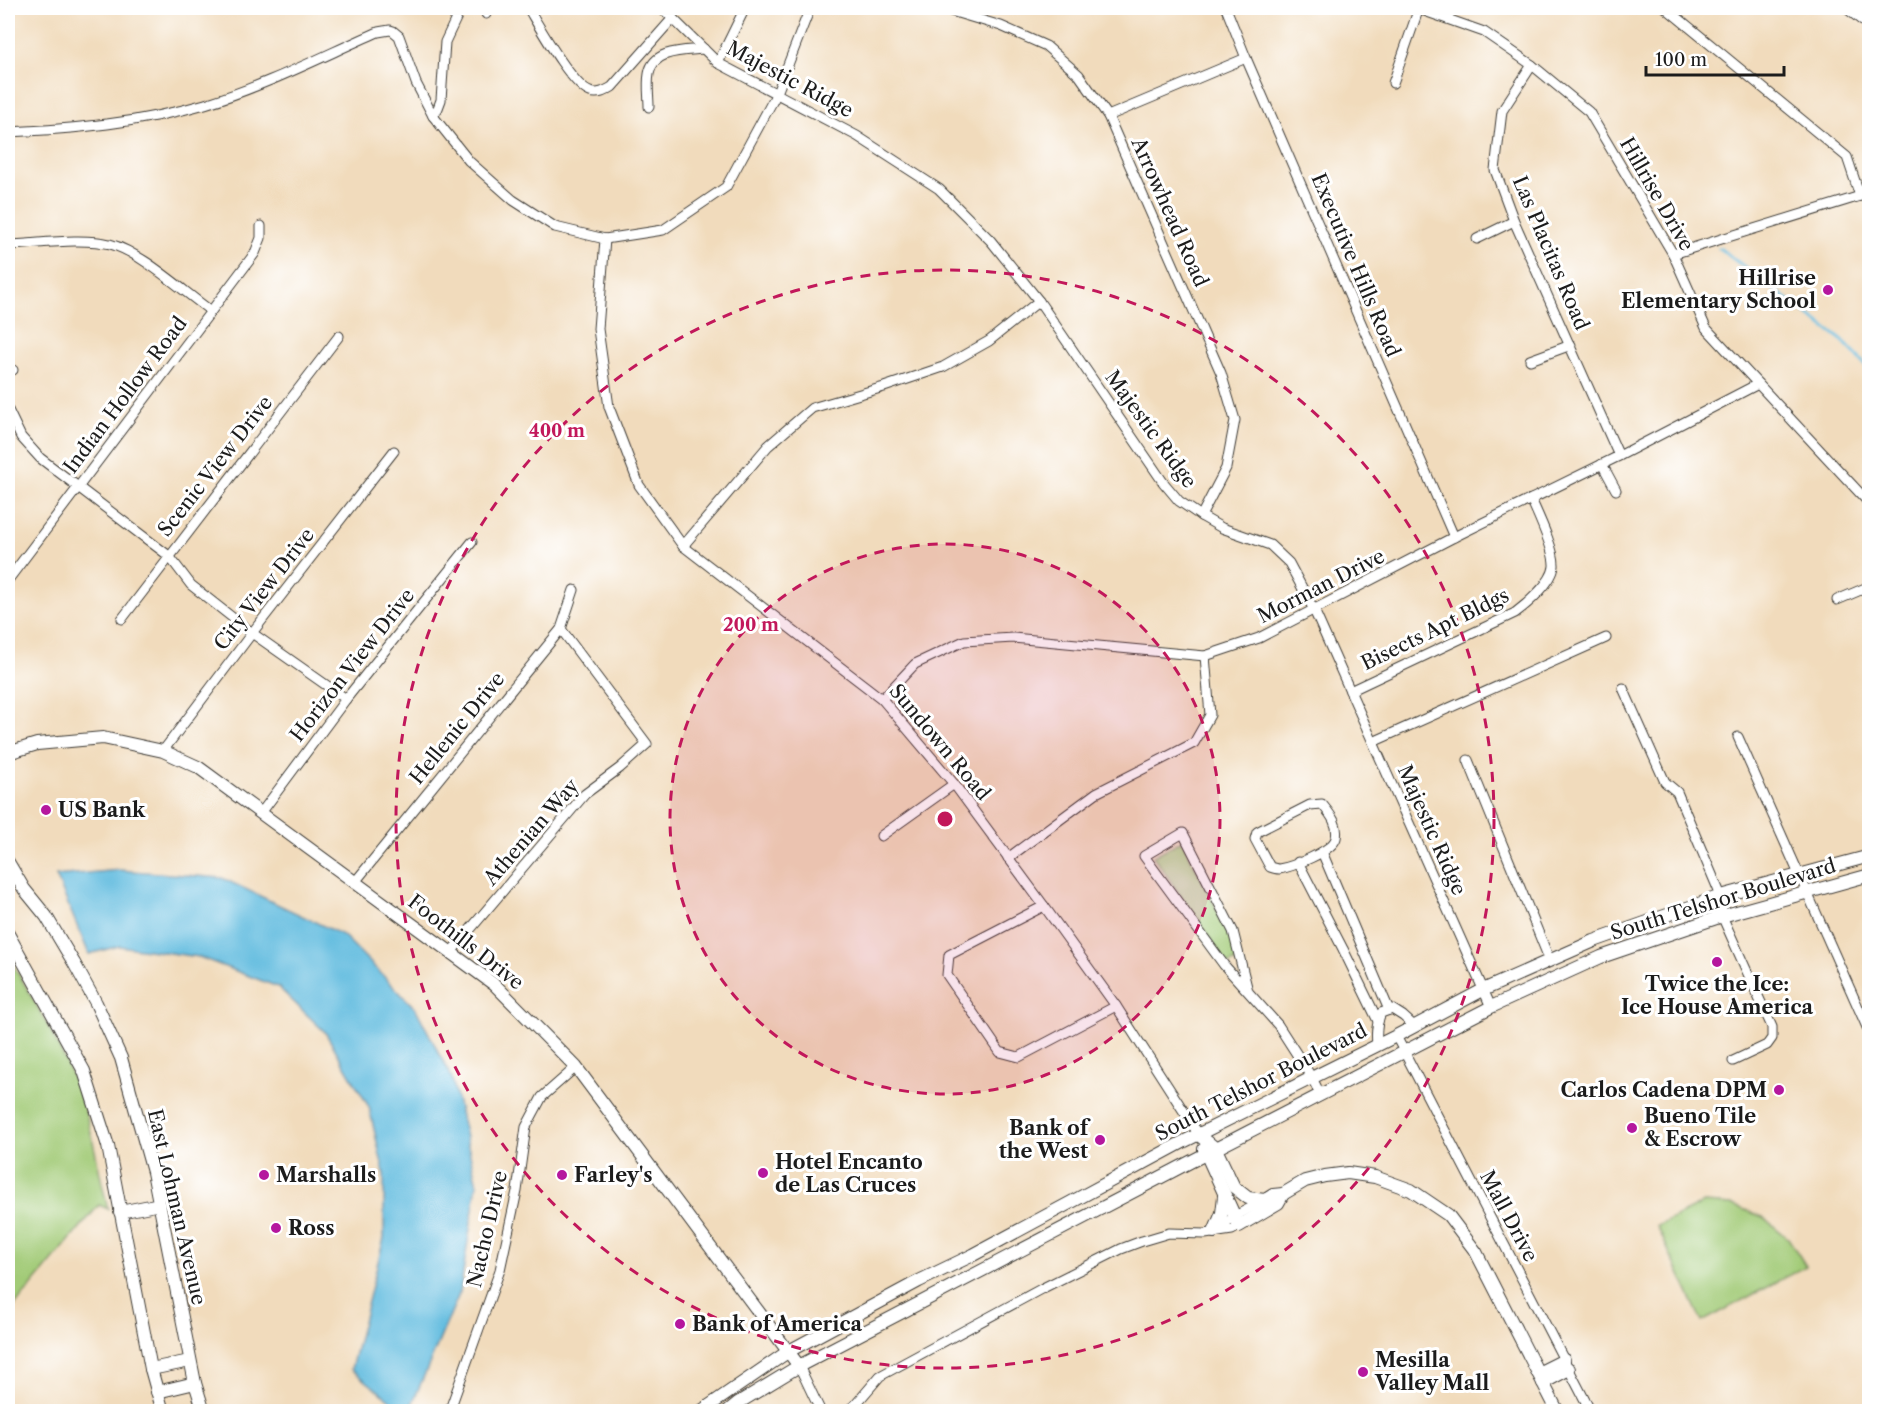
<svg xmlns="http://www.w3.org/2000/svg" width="1877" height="1419" font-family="'Libre Caslon Text',serif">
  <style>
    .green { fill: #a2cb77; stroke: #5f744a; stroke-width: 1.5 }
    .water { fill: #62bcdf; stroke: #3f6c7e; stroke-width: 1.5 }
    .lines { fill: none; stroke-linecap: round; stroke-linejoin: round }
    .stream { stroke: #62bcdf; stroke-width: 3 }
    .street-casing { stroke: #3c3934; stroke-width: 11 }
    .secondary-casing { stroke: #3c3934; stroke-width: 14 }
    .street { stroke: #fff; stroke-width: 9 }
    .secondary { stroke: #fff; stroke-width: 12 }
    .ring { fill: none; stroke: #c2185b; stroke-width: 3; stroke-dasharray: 10 8 }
    .poi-dot { fill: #b5179e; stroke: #fff; stroke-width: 2 }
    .labels { text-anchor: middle; stroke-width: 6; stroke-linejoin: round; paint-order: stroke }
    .street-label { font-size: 20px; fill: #1c1c1c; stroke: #fff }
    .poi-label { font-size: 20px; font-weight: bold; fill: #1c1c1c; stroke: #fff; text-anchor: start }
    .centre { fill: #c2185b; stroke: #fff; stroke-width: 3 }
    .ring-label { font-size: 18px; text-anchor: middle; font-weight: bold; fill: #c2185b; stroke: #fff; stroke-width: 6; stroke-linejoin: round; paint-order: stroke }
  </style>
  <rect width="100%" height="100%" fill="#fff"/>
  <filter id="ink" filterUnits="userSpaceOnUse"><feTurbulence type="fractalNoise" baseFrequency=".0167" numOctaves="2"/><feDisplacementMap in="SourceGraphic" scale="12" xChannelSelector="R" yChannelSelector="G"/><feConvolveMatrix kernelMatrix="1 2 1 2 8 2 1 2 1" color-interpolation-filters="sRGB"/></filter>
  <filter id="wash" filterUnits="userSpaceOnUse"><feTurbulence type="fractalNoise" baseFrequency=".008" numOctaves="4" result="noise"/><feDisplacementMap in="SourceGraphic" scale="24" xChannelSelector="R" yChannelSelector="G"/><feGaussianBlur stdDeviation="1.35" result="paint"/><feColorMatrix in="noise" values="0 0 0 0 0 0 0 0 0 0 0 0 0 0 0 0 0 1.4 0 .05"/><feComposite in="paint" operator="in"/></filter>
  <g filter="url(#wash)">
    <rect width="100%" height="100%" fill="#f1dbbc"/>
    <!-- green -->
    <g class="green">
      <path d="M1182,840L1232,940L1236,961L1228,965L1153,856Z"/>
      <path d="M8,956C38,1007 68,1057 86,1114C95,1145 100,1178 108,1209L99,1205L8,1314Z"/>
      <path d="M1704,1203L1732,1205L1763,1217L1788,1238L1806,1266L1702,1322L1657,1226Z"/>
    </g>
    <!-- water -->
    <path class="water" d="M119,870L222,878L343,935L416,1009L452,1078L477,1184L460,1292L409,1411H404L351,1369L384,1238V1173L369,1107L325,1032L278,987L199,957L119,946L89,954L56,876Z"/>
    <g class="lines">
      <!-- stream -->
      <path class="stream" d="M1719,248L1843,341L1870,370"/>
    </g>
  </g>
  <g filter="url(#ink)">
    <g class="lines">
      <defs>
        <g id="street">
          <path d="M528,8C539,26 572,86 590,92C598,95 605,91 612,87L673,18"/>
          <path d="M662,8L718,63L857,136L939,189L991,241L1039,301L1163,482L1179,501L1201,516L1222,528L1270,545L1289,563L1314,610L1491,1007"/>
          <path d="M941,8L1001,26L1046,46L1079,75L1108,116L1221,373L1235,420L1226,468L1201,516"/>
          <path d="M1226,8L1246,58L1454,537"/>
          <path d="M1416,8L1484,32L1532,65L1589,112L1673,254L1706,328L1870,504"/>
          <path d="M1666,8L1847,157L1860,196"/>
          <path d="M1846,8L1870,27"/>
          <path d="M486,14L487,8"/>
          <path d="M718,63L745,8"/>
          <path d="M1532,65L1502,111L1495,170L1514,221L1619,456"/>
          <path d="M1393,83L1419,8"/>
          <path d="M649,107C649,97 647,85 649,74C653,49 684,51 704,49"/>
          <path d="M433,116L438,108L441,100L445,42L461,8"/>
          <path d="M1108,116L1246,58"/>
          <path d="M8,132C75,129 140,123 205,104C265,86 321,57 378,32L390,30L393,31L399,36L416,83L433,116L469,161L513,200L555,227L605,239L663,230L726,187L777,93L810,8"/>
          <path d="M605,239L598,329L609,407L639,485L683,546L882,699L954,784L1044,906L1116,1006L1199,1135"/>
          <path d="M1477,239L1514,221"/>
          <path d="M8,245C38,244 81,237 110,244C141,252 184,292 211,311"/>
          <path d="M1673,254L1870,193"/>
          <path d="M1530,360L1571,345"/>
          <path d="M8,372L13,370"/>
          <path d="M8,410L21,437L40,458L169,556L191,585L252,633L346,699"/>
          <path d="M1602,464L1616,490"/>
          <path d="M683,546L768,446L812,408L884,387L943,367L989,341L1039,301"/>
          <path d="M8,580L255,253L261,238V226"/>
          <path d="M1837,600L1870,586"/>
          <path d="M122,619L339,336"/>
          <path d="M1623,688L1665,782L1677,792L1721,896L1722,916L1772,1027V1038L1767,1045L1733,1061"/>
          <path d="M1350,691L1515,613C1527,604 1553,582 1554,566C1555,550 1538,515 1531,499"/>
          <path d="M882,699L915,664L964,641L1013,638L1205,656L1259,638L1454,537L1619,456L1758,384"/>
          <path d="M1738,737L1870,1034"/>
          <path d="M1373,742L1606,638"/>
          <path d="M163,751L252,633L394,451"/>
          <path d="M1468,760L1550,961"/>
          <path d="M1322,804C1330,814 1339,824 1336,838C1333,851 1292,867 1279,869C1276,869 1273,868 1270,867L1255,839L1257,832L1310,805Z"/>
          <path d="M261,813L346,699L472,542"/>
          <path d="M881,836L954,784"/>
          <path d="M1322,852L1389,1010"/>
          <path d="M1008,858L1096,793L1194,743L1210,715L1205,656"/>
          <path d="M1298,862L1343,949L1378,1021"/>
          <path d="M355,882L561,629L574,590"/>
          <path d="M1044,906L949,955L947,975L1000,1052L1019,1057L1116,1006"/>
          <path d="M451,952L585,794L620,768L647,744L561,629"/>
          <path d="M1248,991L1233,931L1183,833L1144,856L1224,965L1278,1025L1312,1078L1320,1094"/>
          <path d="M1396,1036L1591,1412"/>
          <path d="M1377,1046C1376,1034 1376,1024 1381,1013L1392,1009L1403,1016L1414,1026"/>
          <path d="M1216,1230L1235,1216L1265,1200"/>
          <path d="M799,1366L821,1412"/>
          <path d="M449,1412L500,1270L517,1191L526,1127L542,1097L576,1067"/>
          <path d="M846,1412L856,1404L880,1376L1041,1289L1121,1249L1142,1241L1169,1233L1205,1234L1232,1230L1239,1226"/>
        </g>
        <g id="secondary">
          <path d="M8,753L37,744L103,738L163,751L198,767L495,985L576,1067L799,1366"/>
          <path d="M8,862L24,889L46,916L74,963L96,1003L121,1058L153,1172L195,1383L204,1412"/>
          <path d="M8,934L84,1071L108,1146L151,1369L163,1412"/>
          <path d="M1199,1135L1216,1149L1234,1187L1248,1198L1265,1200L1273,1195L1283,1194L1305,1181L1325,1176L1348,1173L1375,1177L1411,1190L1448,1215L1476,1252L1558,1412"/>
          <path d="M1204,1149L1239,1226L1278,1203L1283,1194"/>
          <path d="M120,1212L160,1204"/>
          <path d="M1214,1232L1222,1213L1224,1196"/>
          <path d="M151,1369L190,1361"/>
          <path d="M1538,1373L1564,1360"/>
          <path d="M1543,1383L1569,1369"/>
          <path d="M157,1392L195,1383"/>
          <path d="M700,1412L789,1351L919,1281L973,1255L1183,1142L1396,1036L1483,990L1594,941L1721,896L1870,856"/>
          <path d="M727,1412L738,1403L799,1366L1190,1162L1491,1007L1601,957L1722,916L1870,875"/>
        </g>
      </defs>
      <!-- street casing -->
      <use href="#street" class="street-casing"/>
      <!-- secondary casing -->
      <use href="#secondary" class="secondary-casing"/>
      <!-- street -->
      <use href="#street" class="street"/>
      <!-- secondary -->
      <use href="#secondary" class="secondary"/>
    </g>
  </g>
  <!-- distance rings -->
  <circle cx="945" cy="819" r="275" fill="#c2185b" fill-opacity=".12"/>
  <g class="ring">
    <circle cx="945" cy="819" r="275"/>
    <circle cx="945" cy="819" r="549"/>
  </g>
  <!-- markers -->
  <g class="poi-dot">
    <circle cx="1828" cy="290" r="6"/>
    <circle cx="46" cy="810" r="6"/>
    <circle cx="1717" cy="962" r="6"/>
    <circle cx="1779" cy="1090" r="6"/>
    <circle cx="1632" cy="1128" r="6"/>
    <circle cx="1100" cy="1140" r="6"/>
    <circle cx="763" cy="1173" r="6"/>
    <circle cx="264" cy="1175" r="6"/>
    <circle cx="562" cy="1175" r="6"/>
    <circle cx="276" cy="1228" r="6"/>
    <circle cx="680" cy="1324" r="6"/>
    <circle cx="1363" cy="1372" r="6"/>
  </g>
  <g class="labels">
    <!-- street labels -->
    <g class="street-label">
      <text transform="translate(790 79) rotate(28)" y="7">Majestic Ridge</text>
      <text transform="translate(1657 194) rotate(60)" y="7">Hillrise Drive</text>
      <text transform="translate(1170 212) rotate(66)" y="7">Arrowhead Road</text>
      <text transform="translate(1551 253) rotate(67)" y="7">Las Placitas Road</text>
      <text transform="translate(1356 265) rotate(67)" y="7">Executive Hills Road</text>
      <text transform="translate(125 395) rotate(-53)" y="7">Indian Hollow Road</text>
      <text transform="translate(1151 429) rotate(54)" y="7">Majestic Ridge</text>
      <text transform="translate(215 466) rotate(-52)" y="7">Scenic View Drive</text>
      <text transform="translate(1321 586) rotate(-27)" y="7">Morman Drive</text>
      <text transform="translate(264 589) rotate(-52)" y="7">City View Drive</text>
      <text transform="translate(1435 629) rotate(-26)" y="7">Bisects Apt Bldgs</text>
      <text transform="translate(352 665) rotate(-52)" y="7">Horizon View Drive</text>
      <text transform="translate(457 728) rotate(-51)" y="7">Hellenic Drive</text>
      <text transform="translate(940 742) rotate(50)" y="7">Sundown Road</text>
      <text transform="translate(1432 830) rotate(66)" y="7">Majestic Ridge</text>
      <text transform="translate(531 832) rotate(-49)" y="7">Athenian Way</text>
      <text transform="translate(1723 899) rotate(-17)" y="7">South Telshor Boulevard</text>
      <text transform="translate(466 942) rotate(38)" y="7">Foothills Drive</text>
      <text transform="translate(1261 1082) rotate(-27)" y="7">South Telshor Boulevard</text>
      <text transform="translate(177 1207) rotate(77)" y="7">East Lohman Avenue</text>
      <text transform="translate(1509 1216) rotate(62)" y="7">Mall Drive</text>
      <text transform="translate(487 1229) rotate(-77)" y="7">Nacho Drive</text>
    </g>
    <!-- poi labels -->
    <g class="poi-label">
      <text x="1816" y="285" text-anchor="end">Hillrise<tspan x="1816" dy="23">Elementary School</tspan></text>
      <text x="58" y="817">US Bank</text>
      <text x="1717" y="991" text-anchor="middle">Twice the Ice:<tspan x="1717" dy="23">Ice House America</tspan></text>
      <text x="1767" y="1097" text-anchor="end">Carlos Cadena DPM</text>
      <text x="1644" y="1123">Bueno Tile<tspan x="1644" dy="23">&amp; Escrow</tspan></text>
      <text x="1088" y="1135" text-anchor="end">Bank of<tspan x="1088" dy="23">the West</tspan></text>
      <text x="775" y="1169">Hotel Encanto<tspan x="775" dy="23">de Las Cruces</tspan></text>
      <text x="276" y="1182">Marshalls</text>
      <text x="574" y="1182">Farley's</text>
      <text x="288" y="1235">Ross</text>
      <text x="692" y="1331">Bank of America</text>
      <text x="1375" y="1367">Mesilla<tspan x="1375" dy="23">Valley Mall</tspan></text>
    </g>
  </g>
  <circle cx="945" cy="819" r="9" class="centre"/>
  <g class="ring-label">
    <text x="557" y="437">400 m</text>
    <text x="751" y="631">200 m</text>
  </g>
  <!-- margin -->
  <rect width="1877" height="1419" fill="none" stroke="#fff" stroke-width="30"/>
  <!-- scale -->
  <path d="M1646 66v9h138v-9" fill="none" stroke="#1c1c1c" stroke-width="3"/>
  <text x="1655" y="66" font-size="18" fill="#1c1c1c" stroke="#ffffff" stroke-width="4.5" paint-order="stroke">100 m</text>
</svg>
